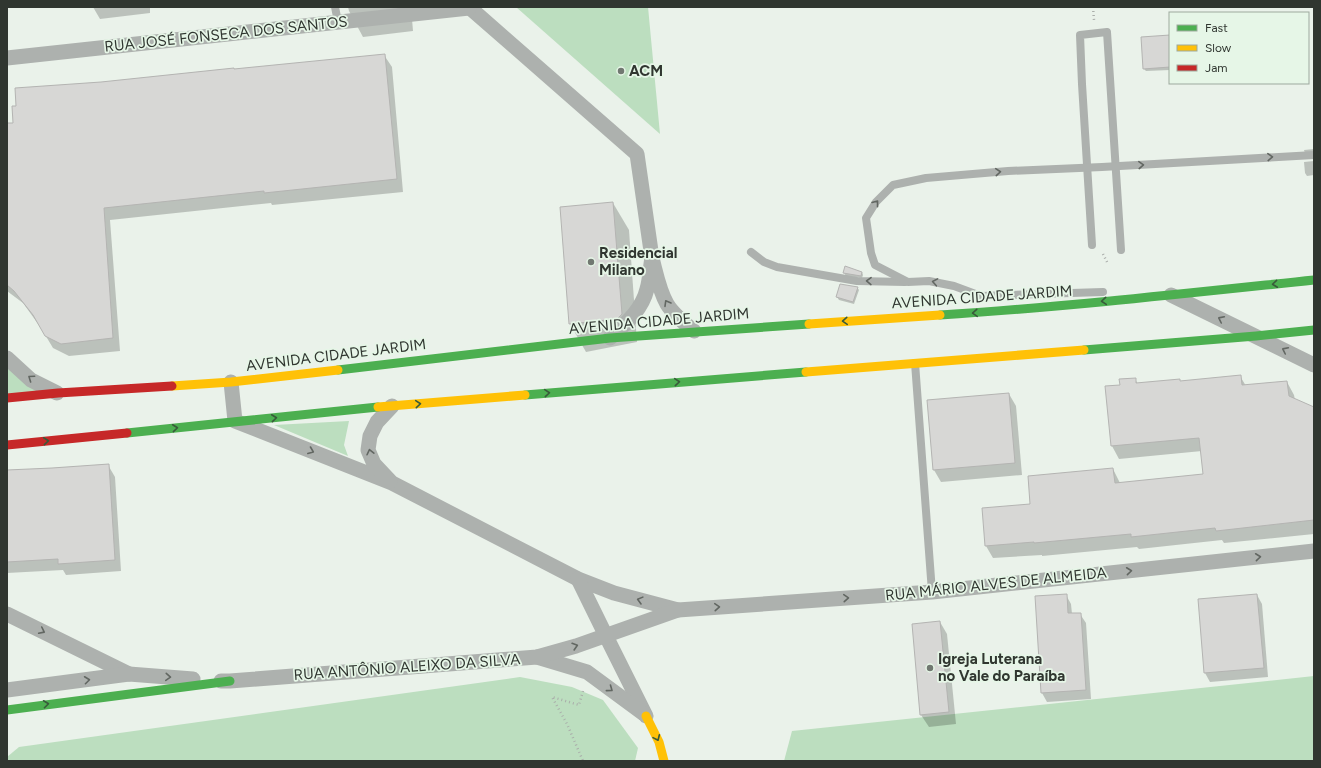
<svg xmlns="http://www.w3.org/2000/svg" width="1321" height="768" font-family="Figtree,sans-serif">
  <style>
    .green { fill: #bcdebf }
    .shadow { fill: #0003 }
    .building { fill: #d7d7d5; stroke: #b4b4b2 }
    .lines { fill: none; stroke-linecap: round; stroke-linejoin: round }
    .path { stroke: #aaaeaa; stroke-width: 2.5; stroke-dasharray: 1 3; stroke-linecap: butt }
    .lane { stroke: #adb1ae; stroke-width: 8 }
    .street { stroke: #adb1ae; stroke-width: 15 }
    .fast { stroke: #4caf50; stroke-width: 9 }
    .slow { stroke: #ffc107; stroke-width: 9 }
    .jam { stroke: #c62828; stroke-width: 9 }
    .oneway { stroke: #626762 }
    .oneway2 { stroke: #385a3a }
    .poi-dot { fill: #717871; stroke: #e6f6e7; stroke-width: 1.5 }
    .labels { text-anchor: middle; stroke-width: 3.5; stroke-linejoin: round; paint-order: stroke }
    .street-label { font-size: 15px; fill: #303630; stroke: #e6f6e7 }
    .poi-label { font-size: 15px; font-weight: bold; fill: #303630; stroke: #e6f6e7; text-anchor: start }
  </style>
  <rect width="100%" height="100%" fill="#eaf2ea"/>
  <!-- green -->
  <g class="green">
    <path d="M516,7H648L660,134Z"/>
    <path d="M7,358L58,393L7,398Z"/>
    <path d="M349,421L344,445L348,456L274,425Z"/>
    <path d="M1314,676V761H784L792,731Z"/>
    <path d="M520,677L572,687L603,700L638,748L635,761H7V757L19,747Z"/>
  </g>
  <!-- shadow -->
  <g class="shadow">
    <path d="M93,7H150V13L100,19Z"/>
    <path d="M348,7H411L413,31L363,37L349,11Z"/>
    <path d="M1170,36V70L1146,71L1144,69Z"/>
    <path d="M384,55L392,67L403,192L272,205L271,203L110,220L120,351L69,356L53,348L41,328L23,303L7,291V124H14L102,83Z"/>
    <path d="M1314,149V153H1305L1304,150Z"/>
    <path d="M1314,161V175L1307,176L1305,173L1304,162Z"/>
    <path d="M613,203L629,230L637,342L586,352L570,324L561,208Z"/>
    <path d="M862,272L863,275L862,278L846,276L844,273Z"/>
    <path d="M857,287L859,290L854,304L839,300L837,297Z"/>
    <path d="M1240,376L1246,386L1287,382L1294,395L1295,400L1314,408V534L1224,543L1222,540L1139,549L1137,547L1042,556V555L993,558L986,546L1031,504L1113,469L1120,483L1204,475L1202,451L1119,459L1112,446L1106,387L1121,386L1135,379L1138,384L1179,380L1181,382Z"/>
    <path d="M1009,394L1016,406L1022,475L941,482L934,470Z"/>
    <path d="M108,465L115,477L121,571L66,575L63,570L7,573V471Z"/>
    <path d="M1066,595L1071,604L1072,614H1080L1086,623L1091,699L1047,702L1042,693Z"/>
    <path d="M1257,595L1262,604L1268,677L1210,682L1205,673L1199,600Z"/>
    <path d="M940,622L947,634L956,724L929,727L921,715Z"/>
  </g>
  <!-- building -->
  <g class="building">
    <path d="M1170,35V67L1143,69L1141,37Z"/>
    <path d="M385,54L397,179L264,193V191L104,208L113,338L61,344L45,336L33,315L14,291L7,285V123H13L12,106H16L15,88L101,82L234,68V69Z"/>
    <path d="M613,202L622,314L617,319L569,324L560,207Z"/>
    <path d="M845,266L862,272L861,276L843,273Z"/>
    <path d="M840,284L858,287L853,302L836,297Z"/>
    <path d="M1241,375L1242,385L1287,381L1289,396L1314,407V520L1216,531L1215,528L1131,537V534L1034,543V542L985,546L982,508L1030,504L1028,476L1113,468L1115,483L1203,474L1199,438L1111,446L1105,386L1120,385L1119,379L1136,378V383L1180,379V381Z"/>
    <path d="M1009,393L1015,463L933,470L927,400Z"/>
    <path d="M109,464L115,560L58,564V559L7,562V470L52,468Z"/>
    <path d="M1067,594L1068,613H1081L1086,690L1041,693L1035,596Z"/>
    <path d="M1257,594L1264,668L1204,673L1198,599Z"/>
    <path d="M940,621L949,712L920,715L912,624Z"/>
  </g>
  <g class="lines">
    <!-- path -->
    <g class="path">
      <path d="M1093,7L1094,20"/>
      <path d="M1103,254L1108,264"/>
      <path d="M583,691L579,705L552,697L567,724L583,761"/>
    </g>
    <!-- lane -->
    <g class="lane">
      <path d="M335,7L338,22"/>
      <path d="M1092,245L1082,84L1080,35L1107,32L1121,250"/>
      <path d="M751,252L764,262L777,267L857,281L905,282"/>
      <path d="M1103,292L981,296L954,286L929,281L908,282L875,265L871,253L866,218L876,202L893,185L926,178L1008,171L1102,167L1314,155"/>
      <path d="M915,363L932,592"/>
    </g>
    <!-- street -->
    <g class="street">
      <path d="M469,7L637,154L652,258"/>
      <path d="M7,58L469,8"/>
      <path d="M1171,295L1314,365"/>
      <path d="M610,338C625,324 642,310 647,289C650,279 650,268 652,258C656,273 659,290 667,304C673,314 684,323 694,331"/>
      <path d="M7,358L31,380L57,393"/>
      <path d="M231,382L235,421L392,483L578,579L614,593L678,610"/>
      <path d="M390,481L374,464L368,450L370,436L377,422L392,406"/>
      <path d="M578,579L606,636L646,716"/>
      <path d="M7,614L129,674"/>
      <path d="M537,657L587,672L644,714"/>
      <path d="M221,681H230L537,657L576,646L678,610L932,592L1314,551"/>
      <path d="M7,690L129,674L193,679"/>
    </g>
    <!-- fast -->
    <g class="fast">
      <path d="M940,315C1065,307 1190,293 1314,280"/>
      <path d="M1084,350L1256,336L1314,330"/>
      <path d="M338,370L610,338L809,324"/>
      <path d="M525,395L806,372"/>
      <path d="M127,433L378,407"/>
      <path d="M7,710L230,681"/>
    </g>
    <!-- slow -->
    <g class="slow">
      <path d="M809,324L940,315"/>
      <path d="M806,372L1084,350"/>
      <path d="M172,386L231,382L338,370"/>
      <path d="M378,407L525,395"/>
      <path d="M646,716L659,742L664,761"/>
    </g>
    <!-- jam -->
    <g class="jam">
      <path d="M7,398L58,393L172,386"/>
      <path d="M7,445L127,433"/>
    </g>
  </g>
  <!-- one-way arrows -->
  <defs><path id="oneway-chevron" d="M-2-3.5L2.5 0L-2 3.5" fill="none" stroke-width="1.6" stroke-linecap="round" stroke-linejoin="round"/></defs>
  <g class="oneway">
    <use href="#oneway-chevron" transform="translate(1270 157) rotate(-3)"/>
    <use href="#oneway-chevron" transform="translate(1141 165) rotate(-3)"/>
    <use href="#oneway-chevron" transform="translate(998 172) rotate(-5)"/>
    <use href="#oneway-chevron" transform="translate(876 203) rotate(-52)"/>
    <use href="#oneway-chevron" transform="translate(869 281) rotate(-179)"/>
    <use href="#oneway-chevron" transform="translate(935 282) rotate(-170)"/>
    <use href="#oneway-chevron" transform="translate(667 303) rotate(-120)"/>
    <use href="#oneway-chevron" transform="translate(1221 319) rotate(-154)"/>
    <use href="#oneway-chevron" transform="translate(1285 350) rotate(-154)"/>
    <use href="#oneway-chevron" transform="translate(31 378) rotate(-145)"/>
    <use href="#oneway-chevron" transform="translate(311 451) rotate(22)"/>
    <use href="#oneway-chevron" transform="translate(370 452) rotate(-103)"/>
    <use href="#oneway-chevron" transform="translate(1258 557) rotate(-6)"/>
    <use href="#oneway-chevron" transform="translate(1129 571) rotate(-6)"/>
    <use href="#oneway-chevron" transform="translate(846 598) rotate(-4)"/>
    <use href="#oneway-chevron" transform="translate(640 600) rotate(-165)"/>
    <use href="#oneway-chevron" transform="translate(717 607) rotate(-4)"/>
    <use href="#oneway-chevron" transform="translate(42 631) rotate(26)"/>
    <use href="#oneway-chevron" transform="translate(575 646) rotate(-17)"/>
    <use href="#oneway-chevron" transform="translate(168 677) rotate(4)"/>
    <use href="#oneway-chevron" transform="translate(87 680) rotate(-7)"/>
    <use href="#oneway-chevron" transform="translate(610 689) rotate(36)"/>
  </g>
  <g class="oneway2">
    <use href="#oneway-chevron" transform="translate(1275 284) rotate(174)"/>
    <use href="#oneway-chevron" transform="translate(1104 301) rotate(175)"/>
    <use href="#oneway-chevron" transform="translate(975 313) rotate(176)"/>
    <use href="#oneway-chevron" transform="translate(845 321) rotate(176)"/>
    <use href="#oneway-chevron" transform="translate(677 382) rotate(-5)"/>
    <use href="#oneway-chevron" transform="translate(547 393) rotate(-5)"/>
    <use href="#oneway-chevron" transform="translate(418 404) rotate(-5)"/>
    <use href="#oneway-chevron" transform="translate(274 418) rotate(-6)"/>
    <use href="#oneway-chevron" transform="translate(175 428) rotate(-6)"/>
    <use href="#oneway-chevron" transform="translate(46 441) rotate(-6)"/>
    <use href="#oneway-chevron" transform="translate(46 704) rotate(-7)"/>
    <use href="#oneway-chevron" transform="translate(657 738) rotate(66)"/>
  </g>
  <!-- markers -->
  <g class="poi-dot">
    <circle cx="621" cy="71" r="4"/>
    <circle cx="591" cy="262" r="4"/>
    <circle cx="930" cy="668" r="4"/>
  </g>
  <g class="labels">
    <!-- street labels -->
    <g class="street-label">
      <text transform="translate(226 34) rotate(-6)" y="5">RUA JOSÉ FONSECA DOS SANTOS</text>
      <text transform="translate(982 297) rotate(-4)" y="5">AVENIDA CIDADE JARDIM</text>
      <text transform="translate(659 321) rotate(-5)" y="5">AVENIDA CIDADE JARDIM</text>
      <text transform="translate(336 355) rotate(-7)" y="5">AVENIDA CIDADE JARDIM</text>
      <text transform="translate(996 584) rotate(-6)" y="5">RUA MÁRIO ALVES DE ALMEIDA</text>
      <text transform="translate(407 667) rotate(-4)" y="5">RUA ANTÔNIO ALEIXO DA SILVA</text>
    </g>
    <!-- poi labels -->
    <g class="poi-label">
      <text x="629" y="76">ACM</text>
      <text x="599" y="258">Residencial<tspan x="599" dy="17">Milano</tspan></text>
      <text x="938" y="664">Igreja Luterana<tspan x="938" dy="17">no Vale do Paraíba</tspan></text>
    </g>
  </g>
  <!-- border -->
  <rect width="1321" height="768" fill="none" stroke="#303630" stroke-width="16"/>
  <!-- legend -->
  <rect x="1169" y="12" width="140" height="72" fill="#e6f6e7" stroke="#9da99e"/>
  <rect x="1177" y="25" width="20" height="6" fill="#4caf50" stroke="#9da99e"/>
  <text x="1205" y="32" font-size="12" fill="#303630">Fast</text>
  <rect x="1177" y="45" width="20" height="6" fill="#ffc107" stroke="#9da99e"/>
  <text x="1205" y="52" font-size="12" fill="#303630">Slow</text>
  <rect x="1177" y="65" width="20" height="6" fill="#c62828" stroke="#9da99e"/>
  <text x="1205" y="72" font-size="12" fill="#303630">Jam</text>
</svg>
